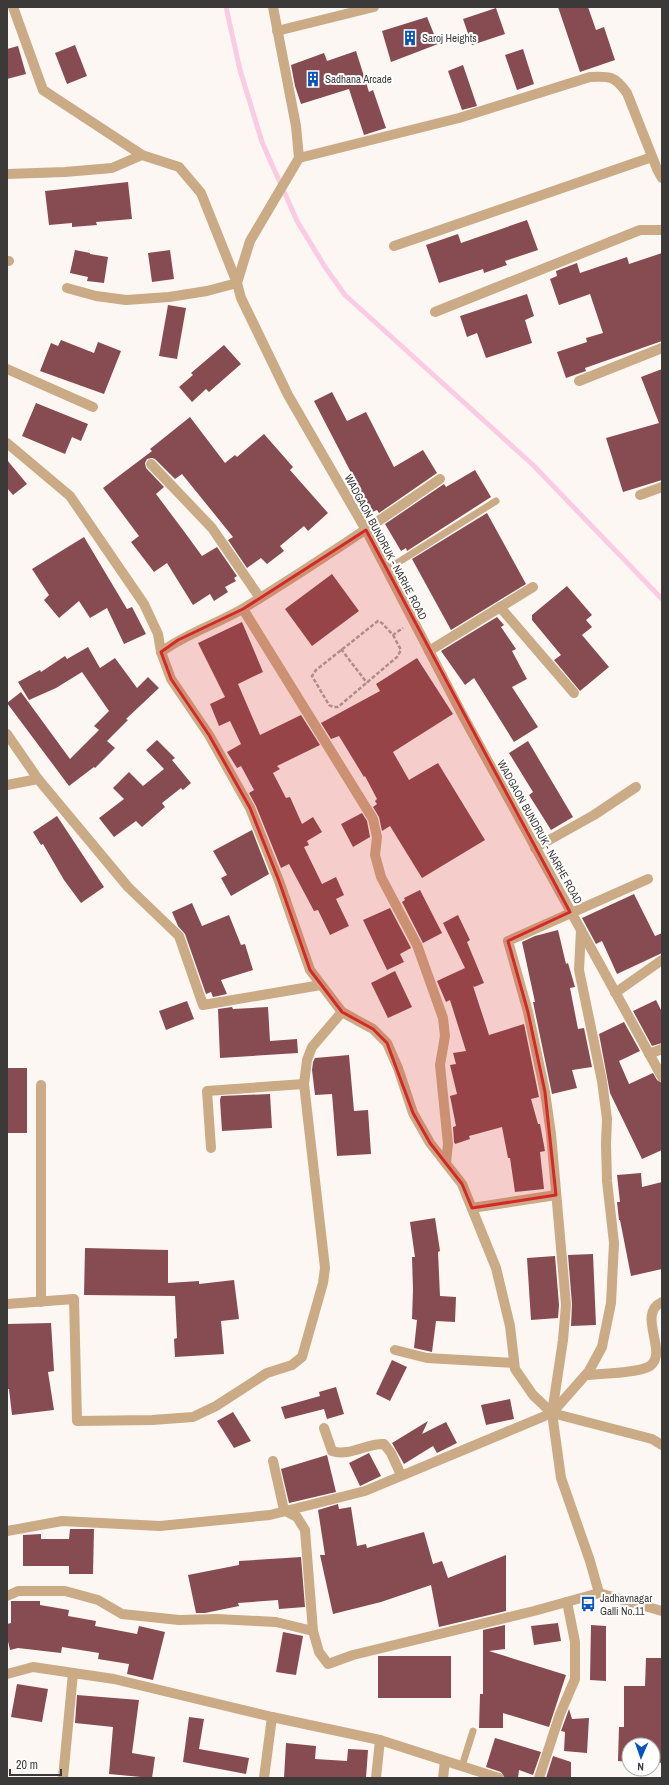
<svg xmlns="http://www.w3.org/2000/svg" width="669" height="1785" font-family="'Archivo Narrow',sans-serif">
  <style>
    .lines { fill: none; stroke-linecap: round; stroke-linejoin: round }
    .stream { stroke: #fbcbe4; stroke-width: 5 }
    .building { fill: #864c51 }
    .path { stroke: #a9a5a3; stroke-width: 2.5; stroke-dasharray: 4 2; stroke-linecap: butt }
    .service { stroke: #caab85; stroke-width: 7 }
    .minor { stroke: #caab85; stroke-width: 10 }
    .tertiary { stroke: #caab85; stroke-width: 10 }
    .marked { fill: #d62828; fill-opacity: 0.2; stroke: #d62828; stroke-width: 3; stroke-linejoin: round }
    .labels { text-anchor: middle; stroke-width: 4; stroke-linejoin: round; paint-order: stroke }
    .poi-label { font-size: 11px; fill: #3c3a39; stroke: #fff; text-anchor: start }
    .street-label { font-size: 11px; fill: #3c3a39; stroke: #fff }
  </style>
  <rect width="100%" height="100%" fill="#fdf7f4"/>
  <g class="lines">
    <!-- stream -->
    <path class="stream" d="M226,7L240,70L262,142L297,221L325,267L345,295L532,464L662,599"/>
  </g>
  <!-- building -->
  <g class="building">
    <path d="M558,7H588L596,30L604,27L615,60L580,72Z"/>
    <path d="M496,8L505,34L472,45L463,19Z"/>
    <path d="M427,17L438,44L391,62L382,31Z"/>
    <path d="M75,45L87,76L67,84L55,53Z"/>
    <path d="M18,46L26,74L7,79V49Z"/>
    <path d="M523,49L534,84L517,90L505,55Z"/>
    <path d="M356,51L369,92L373,90L386,128L364,135L349,89L301,104L295,86L291,65L324,53L327,61Z"/>
    <path d="M463,65L477,106L462,110L448,71Z"/>
    <path d="M128,182L132,219L96,222L97,225L72,227V223L49,225L45,191Z"/>
    <path d="M527,220L538,250L505,261L507,265L484,273L483,269L439,283L426,245L458,234L461,243Z"/>
    <path d="M75,250L90,253V254L108,257L104,283L87,281L88,277L70,273Z"/>
    <path d="M170,250L174,279L152,282L148,253Z"/>
    <path d="M662,253V341L585,368L586,371L566,378L557,352L587,342L586,338L603,333L590,294L559,305L550,279L557,276L556,271L577,263L580,273L627,257L629,264Z"/>
    <path d="M527,294L534,316L525,320L532,343L486,358L477,333L467,337L460,316Z"/>
    <path d="M168,305L186,308L177,359L159,356Z"/>
    <path d="M61,340L94,353L98,342L121,351L104,394L40,371L51,343L58,346Z"/>
    <path d="M224,345L241,364L209,392L206,389L192,402L179,387L193,375L191,373Z"/>
    <path d="M662,369V480L623,492L606,438L659,423L641,377Z"/>
    <path d="M332,392L347,421L366,412L394,467L423,450L437,473L379,513L377,510L370,513L356,490L359,488L314,401Z"/>
    <path d="M36,403L88,424L81,441L72,437L65,454L22,436Z"/>
    <path d="M190,417L225,463L235,455L237,457L264,434L293,467L290,470L328,513L308,531L304,526L280,546L284,551L267,564L261,558L247,568L228,540L233,537L182,474L175,479L155,459L152,458L147,459L145,463L146,468L164,487L156,494L183,530L202,556L217,547L237,576L234,578L236,581L225,587L228,592L214,601L210,594L193,605L167,563L154,572L131,542L139,536L103,488L152,451L150,449Z"/>
    <path d="M7,460L27,484L13,495L7,488Z"/>
    <path d="M475,470L491,497L407,551L406,548L401,551L385,524L444,484L446,487Z"/>
    <path d="M487,513L526,584L451,630L412,559Z"/>
    <path d="M84,537L127,609L132,607L146,634L124,644L107,608L90,618L79,601L59,618L44,600L49,595L32,569Z"/>
    <path d="M332,574L359,611L312,646L285,609Z"/>
    <path d="M567,586L592,615L586,620L592,627L582,635L609,667L580,691L554,660L561,655L532,620V615Z"/>
    <path d="M497,617L504,625L501,627L516,649L512,651L527,679L512,687L538,727L514,742L474,678L465,685L441,651Z"/>
    <path d="M242,622L263,672L238,684L260,735L301,715L320,745L277,766L280,769L273,773L286,798L290,797L302,824L313,817L322,832L307,841L309,845L304,847L322,884L336,877L344,895L336,899L349,926L330,935L318,910L314,911L289,864L281,868L256,806L249,793L254,790L241,766L237,768L227,752L241,744L230,721L219,726L210,704L225,697L198,643Z"/>
    <path d="M88,647L100,668L115,658L137,688L148,677L159,688L126,719L128,720L107,741L115,748L95,768L94,767L69,786L7,703L21,692L70,759L99,730L94,726L109,711L82,672L56,688L29,700L18,682L40,670L41,672L65,656L67,659Z"/>
    <path d="M417,658L453,714L393,752L409,780L438,763L485,840L422,878L390,826L382,831L379,817L373,807L377,804L375,801L377,799L365,776L364,777L339,736L331,739L321,723L380,691L376,684Z"/>
    <path d="M157,740L175,758L172,760L191,783L183,790L181,788L162,803L165,807L142,827L136,821L114,837L99,818L124,799L113,788L129,772L143,786L164,769L146,750Z"/>
    <path d="M528,741L573,817L551,830L529,795L533,792L509,753Z"/>
    <path d="M362,813L367,821L370,837L353,847L341,824Z"/>
    <path d="M57,816L104,887L81,903L64,880L43,844L41,845L33,832Z"/>
    <path d="M252,830L269,874L231,896L221,878L227,875L213,851Z"/>
    <path d="M420,890L442,933L423,943L402,902L405,900L404,898Z"/>
    <path d="M634,894L655,936L662,933V953L617,974L602,941L596,944L582,918Z"/>
    <path d="M192,903L202,926L229,915L241,945L245,944L253,970L221,980L227,994L213,997L211,992L206,994L185,934L178,926L172,912Z"/>
    <path d="M390,908L411,948L400,954L404,962L387,970L363,920Z"/>
    <path d="M458,915L470,940L467,942L484,983L474,987L473,986L489,1035L524,1024L539,1097L531,1099L538,1124H540L545,1151L540,1152L544,1189L515,1192L510,1158H508L502,1127L469,1136L470,1139L455,1144L454,1142L453,1127L456,1126L450,1096L457,1094L450,1065L456,1064L453,1053L466,1051L450,1000L446,1002L437,981L465,968L443,923Z"/>
    <path d="M558,930L566,964L568,963L575,987L570,988L578,1029L584,1028L592,1067L572,1070L577,1088L552,1094L533,1002H535L522,942L535,936Z"/>
    <path d="M395,971L412,1007L388,1018L371,983Z"/>
    <path d="M656,1000L662,1012V1043L652,1046L633,1011Z"/>
    <path d="M187,1001L194,1019L166,1030L159,1011Z"/>
    <path d="M232,1007L233,1009L268,1007L270,1041L297,1039L298,1053L220,1058L218,1009Z"/>
    <path d="M624,1022L640,1051L619,1061L629,1084L653,1073L657,1080L662,1083V1150L642,1159L610,1093L599,1034Z"/>
    <path d="M349,1055L354,1111L368,1110L371,1154L337,1156L332,1094L315,1095L312,1070L313,1062L315,1058Z"/>
    <rect x="7" y="1068" width="20" height="65"/>
    <path d="M270,1094L272,1128L222,1131L220,1100L221,1096Z"/>
    <path d="M641,1173L642,1187L662,1182V1269L631,1276L620,1220H619L617,1202H620L617,1175Z"/>
    <path d="M435,1218L440,1251L438,1252L440,1296L456,1297L455,1322L436,1321L432,1352L414,1348L417,1320L412,1319L413,1290L412,1257H415L410,1222Z"/>
    <path d="M85,1248L168,1250V1283L199,1281V1284L234,1280L239,1319L221,1321L224,1354L175,1357L174,1339L177,1338L175,1296L84,1295Z"/>
    <path d="M593,1254L596,1325L571,1326L572,1304L568,1255Z"/>
    <path d="M555,1256L559,1305L558,1318L531,1320L527,1258Z"/>
    <path d="M51,1323L54,1371L48,1372L54,1410L12,1415L9,1389H7V1324Z"/>
    <path d="M392,1360L407,1367L390,1401L376,1394Z"/>
    <path d="M336,1387L344,1414L327,1419L324,1409L285,1419L281,1407L320,1396L319,1392Z"/>
    <path d="M510,1399L514,1419L486,1425L481,1405Z"/>
    <path d="M233,1412L251,1441L234,1448L217,1421Z"/>
    <path d="M428,1421L422,1434L446,1422L457,1443L437,1453L433,1446L404,1464L392,1443Z"/>
    <path d="M369,1453L381,1476L360,1486L349,1463Z"/>
    <path d="M327,1455L336,1492L289,1503L281,1469Z"/>
    <path d="M338,1504L339,1509L351,1507L357,1546L366,1544L367,1548L424,1532L433,1564L442,1561L448,1578L506,1555V1611L439,1627L431,1585L381,1602L333,1614L320,1555H325L318,1510Z"/>
    <path d="M70,1529H94L93,1574H69V1566H23V1535L41,1534V1539H69Z"/>
    <path d="M301,1557L305,1607L279,1609L278,1600L238,1603L239,1606L205,1613H196L188,1575L239,1565V1561Z"/>
    <path d="M11,1601H40V1605L69,1610L68,1616L96,1621L95,1626L137,1634L139,1626L165,1632L153,1680L127,1674L129,1664L98,1659L99,1653L62,1647L61,1653L18,1648L10,1650L7,1637V1624L11,1623Z"/>
    <path d="M558,1623L561,1641L534,1645L531,1626Z"/>
    <path d="M505,1625V1649L489,1651L566,1675L549,1727L503,1713V1728H479L480,1694H483V1630Z"/>
    <path d="M591,1625L606,1626V1681L590,1680Z"/>
    <path d="M283,1632L303,1636L296,1675L276,1672Z"/>
    <rect x="378" y="1656" width="73" height="42"/>
    <path d="M646,1658H662V1763L653,1762V1745H629V1762L618,1761L619,1727H624V1686H645Z"/>
    <path d="M17,1684L48,1689L42,1722L11,1717Z"/>
    <path d="M77,1695L139,1700L132,1753L155,1757L152,1778L109,1774L113,1727L75,1723Z"/>
    <path d="M569,1709L572,1719L589,1718L587,1753L564,1751L565,1732L561,1731Z"/>
    <path d="M189,1717L204,1719L199,1749L249,1758L246,1774L183,1762Z"/>
    <path d="M495,1738L541,1752L533,1775L519,1770L518,1778H505L501,1772L486,1767Z"/>
    <path d="M286,1743L316,1746L315,1759L347,1761L348,1749L368,1750L366,1778H284Z"/>
    <path d="M553,1756L571,1762V1778H546Z"/>
  </g>
  <g class="lines">
    <!-- path -->
    <g class="path">
      <path d="M393,635L401,650L397,657L338,707H333L329,705L312,676L316,670L378,621L382,623L393,635L403,628"/>
      <path d="M341,649L367,683"/>
    </g>
    <!-- service -->
    <g class="service">
      <path d="M386,570L496,501"/>
      <path d="M462,1766L473,1731"/>
    </g>
    <!-- minor -->
    <g class="minor">
      <path d="M13,7L43,90L142,155"/>
      <path d="M277,31L374,7"/>
      <path d="M299,158L459,118L590,77C610,76 615,76 627,93L657,169L662,178"/>
      <path d="M7,174L65,172L112,168L142,155L179,167L201,193L237,283L207,291L169,297L126,300L96,296L67,288"/>
      <path d="M394,246L652,157"/>
      <path d="M7,261H9"/>
      <path d="M435,312L640,230H662"/>
      <path d="M7,369L93,407"/>
      <path d="M579,381L662,348"/>
      <path d="M7,443L70,496L144,604L158,634L161,652L171,679L209,735L250,808L279,881L310,970L342,1012L373,1029L387,1043L398,1068L413,1113L430,1143L462,1184L496,1268L510,1326L515,1369L533,1395L552,1413L652,1439L662,1445"/>
      <path d="M151,464L212,528L260,598"/>
      <path d="M640,495L662,487"/>
      <path d="M500,607L574,693"/>
      <path d="M243,609L373,819L377,837L375,855L381,877L417,945L443,1018L445,1036L440,1065L448,1144L446,1163"/>
      <path d="M429,651L533,587"/>
      <path d="M161,652C187,633 217,624 244,608C311,567 376,523 440,479"/>
      <path d="M7,734L38,779L128,887L179,936L203,1005L321,985"/>
      <path d="M7,785L38,779"/>
      <path d="M535,848L594,815L636,787"/>
      <path d="M615,993L662,960"/>
      <path d="M649,1054L662,1049"/>
      <path d="M211,1148L207,1091L304,1084"/>
      <path d="M472,1208L556,1195"/>
      <path d="M41,1302V1085"/>
      <path d="M7,1304L74,1299L77,1421L152,1420L193,1417L216,1406L267,1373L292,1365L302,1357L323,1283L325,1268L304,1084L307,1060L312,1047L342,1012"/>
      <path d="M395,1350L427,1358L514,1363"/>
      <path d="M586,1375C600,1374 639,1373 650,1366C669,1352 636,1314 662,1302"/>
      <path d="M324,1428L332,1451C349,1457 367,1443 384,1444L391,1453L401,1475"/>
      <path d="M273,1461L284,1510L297,1517L305,1530L313,1631"/>
      <path d="M7,1531L62,1521L160,1526L270,1515L365,1491L552,1413L589,1371L602,1347L611,1303L614,1243L607,1181L606,1144L607,1119L602,1081L579,970L581,930"/>
      <path d="M599,1593L590,1561L561,1478L552,1413L563,1340L566,1305L551,1134L545,1092L528,1012L508,941L648,879"/>
      <path d="M7,1674L33,1667L114,1679L272,1717L380,1740L499,1778"/>
      <path d="M63,1778L73,1673"/>
      <path d="M264,1778L272,1717"/>
      <path d="M376,1778L380,1740"/>
      <path d="M443,1778L445,1761"/>
      <path d="M539,1778L560,1714L575,1679V1642L567,1602"/>
    </g>
    <!-- tertiary -->
    <g class="tertiary">
      <path d="M273,7L296,126L299,158L250,241L237,283L241,298L288,395L366,530L463,716L662,1077"/>
      <path d="M7,1596L18,1591H65L98,1600L122,1614L179,1620L217,1619L276,1622L313,1631L319,1652L328,1664L353,1655L534,1611L599,1593L662,1611"/>
    </g>
  </g>
  <!-- marked area -->
  <path class="marked" d="M366,530L570,912L508,941L528,1012L545,1092L556,1195L472,1208L462,1184L430,1143L413,1113L387,1043L373,1029L342,1012L310,970L279,881L250,808L209,735L171,679L161,652L178,640L243,609Z"/>
  <!-- icons -->
  <defs>
    <symbol id="building-bare" viewBox="-9 -9 18 18"><path d="M-4-6H4V6H1V3H-1V6H-4ZM-2.5-4.3h1.7v1.8h-1.7ZM.8-4.3h1.7v1.8H.8ZM-2.5-1h1.7V.8h-1.7ZM.8-1h1.7V.8H.8Z" fill="#0854be" stroke="#fff" stroke-width="2.5" paint-order="stroke"/></symbol>
    <symbol id="bus-bare" viewBox="-9 -9 18 18"><path d="M-5-6H5V4H4V6H2V4H-2V6H-4V4H-5ZM-3.5-4V0h7V-4ZM-3.5 1.2v1.5H-2V1.2ZM2 1.2v1.5H3.5V1.2Z" fill="#0854be" stroke="#fff" stroke-width="2.5" paint-order="stroke"/></symbol>
  </defs>
  <g fill-rule="evenodd">
    <use href="#building-bare" x="399" y="27" width="22" height="22"/>
    <use href="#building-bare" x="302" y="68" width="22" height="22"/>
    <use href="#bus-bare" x="577" y="1593" width="22" height="22"/>
  </g>
  <g class="labels">
    <!-- poi labels -->
    <g class="poi-label">
      <text x="422" y="42">Saroj Heights</text>
      <text x="325" y="83">Sadhana Arcade</text>
      <text x="600" y="1602">Jadhavnagar<tspan x="600" dy="13">Galli No.11</tspan></text>
    </g>
    <!-- street labels -->
    <g class="street-label">
      <text transform="translate(386 547) rotate(62)" y="4">WADGAON BUNDRUK - NARHE ROAD</text>
      <text transform="translate(540 832) rotate(61)" y="4">WADGAON BUNDRUK - NARHE ROAD</text>
    </g>
  </g>
  <!-- border -->
  <rect width="669" height="1785" fill="none" stroke="#3c3a39" stroke-width="16"/>
  <!-- north arrow -->
  <g transform="translate(641 1757) rotate(182)"><circle r="19" fill="#ffffff" stroke="#b1b0b0"/>
  <path d="M0-3L7 15L0 10L-7 15Z" fill="#0854be"/>
  <text y="-6" font-size="11" font-weight="bold" text-anchor="middle" fill="#3c3a39">N</text>
  </g>
  <!-- scale -->
  <path d="M10 1769v6h51v-6" fill="none" stroke="#3c3a39" stroke-width="2"/>
  <text x="16" y="1769" font-size="12" fill="#3c3a39" stroke="#ffffff" stroke-width="3" paint-order="stroke">20 m</text>
</svg>
